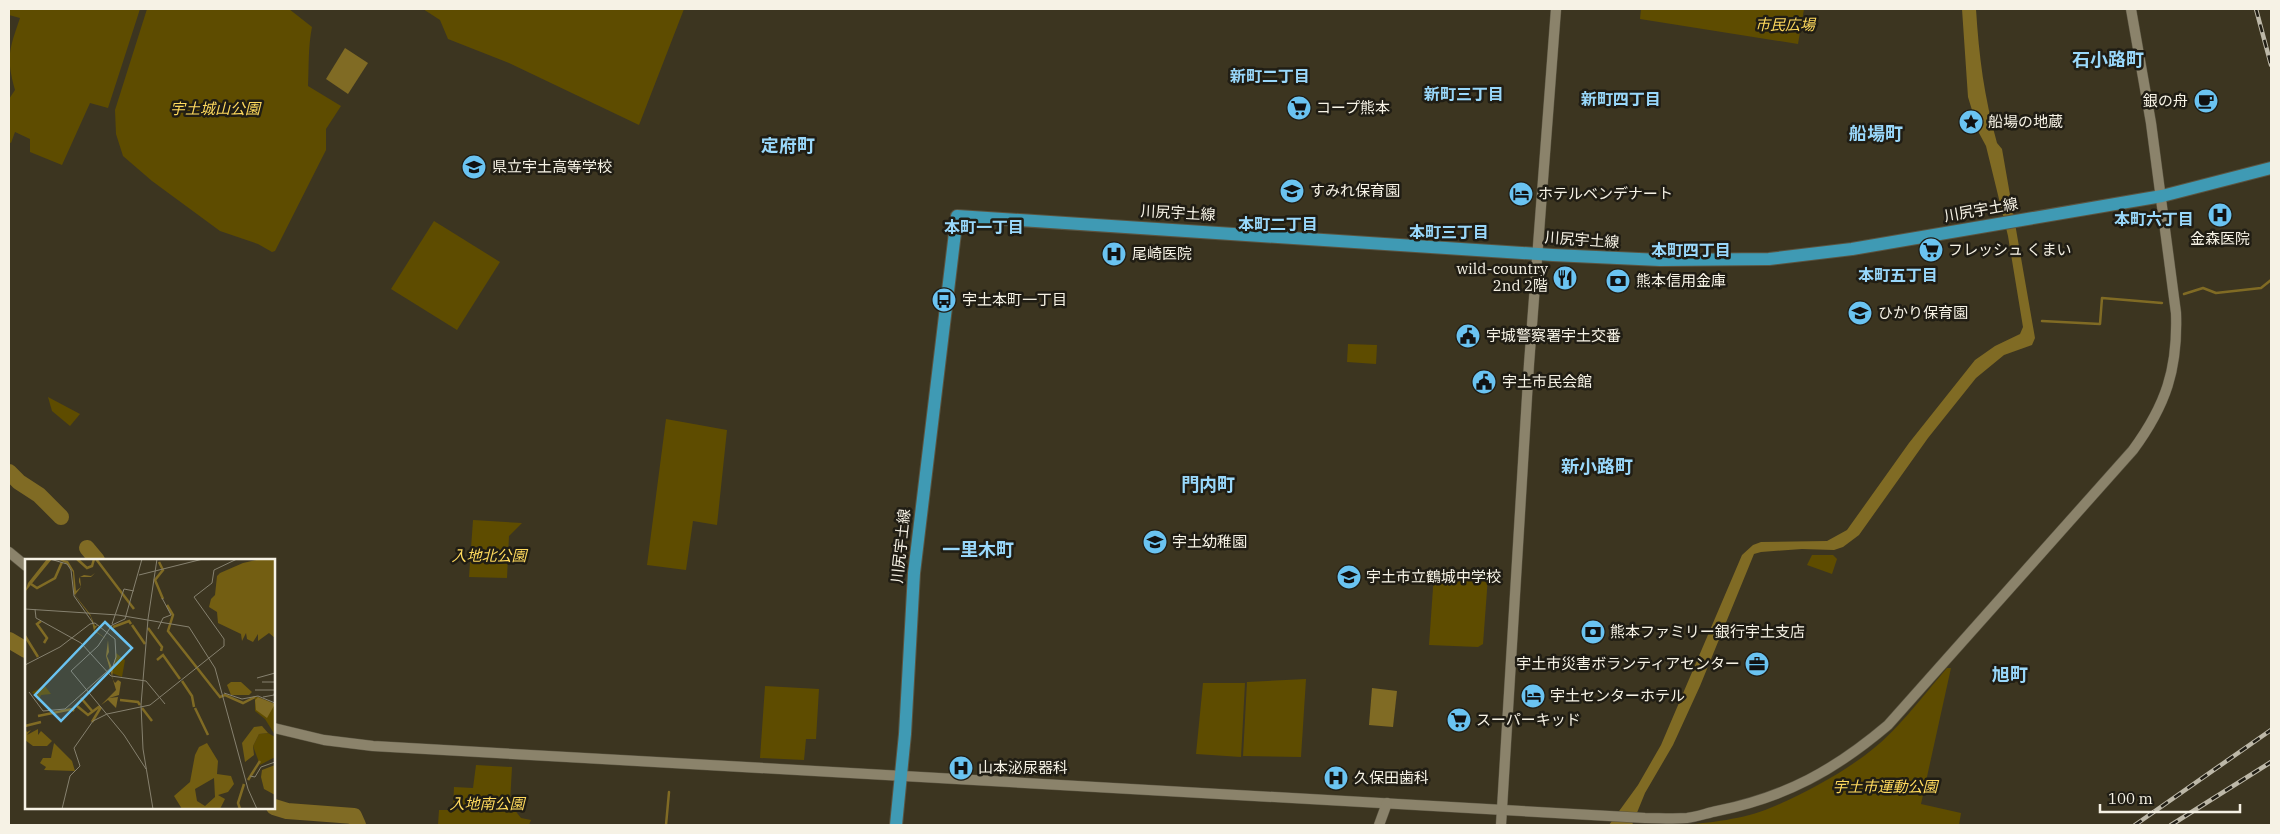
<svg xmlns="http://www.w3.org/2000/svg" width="2280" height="834" font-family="'IBM Plex Serif','Noto Sans JP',serif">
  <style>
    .green { fill: #5e4c00 }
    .water { fill: #806b24 }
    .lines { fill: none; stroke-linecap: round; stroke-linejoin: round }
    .stream { stroke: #806b24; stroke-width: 2.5 }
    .river { stroke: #806b24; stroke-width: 16 }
    .minor-casing { stroke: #5a5441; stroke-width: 11 }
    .major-casing { stroke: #5a5441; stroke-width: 14 }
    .minor { stroke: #8b836b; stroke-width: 10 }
    .major { stroke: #3f9ab4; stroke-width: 12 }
    .rail-casing { stroke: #bdb8a8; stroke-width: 4.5 }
    .rail { stroke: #201d14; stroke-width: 2.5; stroke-dasharray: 8; stroke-linecap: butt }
    .labels { text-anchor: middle; stroke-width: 5; stroke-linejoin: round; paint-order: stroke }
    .park-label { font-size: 15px; font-style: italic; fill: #fed95d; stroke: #201d14 }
    .poi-label { font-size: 15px; fill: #f6f2e5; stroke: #201d14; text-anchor: start }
    .street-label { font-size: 15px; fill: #f6f2e5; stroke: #201d14 }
    .neighbourhood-label { font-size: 16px; font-weight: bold; fill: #99d8fb; stroke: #201d14 }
    .quarter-label { font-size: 18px; font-weight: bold; fill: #99d8fb; stroke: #201d14 }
    .inset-river { fill: none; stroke: #806b24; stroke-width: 2.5 }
    .inset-road { fill: none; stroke: #86816f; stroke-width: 1 }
    .view { fill: #6ac3f1; fill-opacity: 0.15; stroke: #6ac3f1; stroke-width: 2.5 }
    .inset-edge { fill: none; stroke: #f6f2e5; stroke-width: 2.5 }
  </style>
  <rect width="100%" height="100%" fill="#3c3520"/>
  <!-- green -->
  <g class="green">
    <path d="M9,9H140L108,108L90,103L62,165L30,152V139L15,132L11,143L9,142V99L15,90C6,57 9,50 20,18L9,15Z"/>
    <path d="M147,9H289L312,27C308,47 309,66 308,86L341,106L326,129V150L275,251L272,252L258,244L220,231L152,181L123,156L116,134L115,110Z"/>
    <path d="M423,9H684L639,125L509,63L448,39L440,20Z"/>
    <path d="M1641,9H1804L1798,44L1640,19Z"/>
    <path d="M434,221L500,262L457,330L391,289Z"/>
    <path d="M1348,344L1377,345L1376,364L1347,362Z"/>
    <path d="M48,397L80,414L70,426L52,411Z"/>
    <path d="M666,419L727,430L717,525L693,521L686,570L647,565Z"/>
    <path d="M473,520L522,523L509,536L507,578L469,577Z"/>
    <path d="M1812,555H1833L1837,559L1832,574L1807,565Z"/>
    <path d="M1434,574L1488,577L1483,644L1478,647L1429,645Z"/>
    <path d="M1947,668H1951L1921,804L1961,813L1959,825H1681C1708,823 1745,819 1770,808C1802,795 1835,777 1864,756C1896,733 1921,698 1947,668Z"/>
    <path d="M1306,679L1301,757L1243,756L1247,682Z"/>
    <path d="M1203,683H1245L1241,757L1196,754Z"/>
    <path d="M765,686L819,689L816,739H806L804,760L760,758Z"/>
    <path d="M476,765L512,767L510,804L521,818L531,820L529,825H438L439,810H453L454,787L473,788Z"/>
  </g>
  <!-- water -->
  <g class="water">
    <path d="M1962,9H1976C1979,57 1984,96 1997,143L2002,149L2035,338L2032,345L2004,355L1976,378L1928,438L1859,535L1843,547L1834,550L1802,549L1761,552L1754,554L1700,686L1673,745L1645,793L1632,825H1609L1638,785L1661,745L1742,555L1753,545L1761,542L1827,541L1847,530L1909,443L1975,360L1995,346L2020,334L2023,327L2008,236L1986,146L1979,133L1968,97Z"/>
    <path d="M345,48L368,63L348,94L326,79Z"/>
    <path d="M1372,688L1397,691L1393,727L1369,725Z"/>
  </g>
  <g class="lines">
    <!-- stream -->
    <g class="stream">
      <path d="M2184,294L2203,288L2216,293L2261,288L2271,280"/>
      <path d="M2042,321L2100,324L2102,298L2162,303"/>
      <path d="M666,825L669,792"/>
    </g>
    <!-- river -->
    <g class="river">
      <path d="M9,472L19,482L39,495L61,517"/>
      <path d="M87,548L97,560"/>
      <path d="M9,640L26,650"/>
      <path d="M274,807L287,811L354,816L358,825"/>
    </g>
    <defs>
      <g id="minor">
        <path d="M9,552L26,566"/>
        <path d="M274,728L324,740L373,746L1645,818C1659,818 1673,819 1687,818C1697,817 1707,813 1717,811C1786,797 1835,770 1888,725L2133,450C2166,405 2178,369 2176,313L2151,123L2131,9"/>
        <path d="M1379,825L1387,803"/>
        <path d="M1501,825L1529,364L1556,9"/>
      </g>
      <path id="major" d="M896,825L905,734L914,573L957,216L1553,255L1660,260L1769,259L1852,249L2162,196L2271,168"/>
    </defs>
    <!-- minor casing -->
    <use href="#minor" class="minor-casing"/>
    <!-- major casing -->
    <use href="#major" class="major-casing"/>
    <!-- minor -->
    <use href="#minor" class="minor"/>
    <!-- major -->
    <use href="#major" class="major"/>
    <defs>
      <g id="rail">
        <path d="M2256,9L2271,65"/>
        <path d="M2135,825L2271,730"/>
        <path d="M2171,825L2271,762"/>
      </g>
    </defs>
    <!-- rail casing -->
    <use href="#rail" class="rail-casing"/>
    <!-- rail -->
    <use href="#rail" class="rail"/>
  </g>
  <!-- icons -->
  <defs>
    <symbol id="cafe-disc" viewBox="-11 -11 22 22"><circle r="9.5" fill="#6ac3f1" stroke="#201d14"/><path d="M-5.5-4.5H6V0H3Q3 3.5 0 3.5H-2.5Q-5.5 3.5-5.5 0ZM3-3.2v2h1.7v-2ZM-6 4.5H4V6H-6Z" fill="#111"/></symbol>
    <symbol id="supermarket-disc" viewBox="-11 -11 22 22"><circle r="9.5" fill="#6ac3f1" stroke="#201d14"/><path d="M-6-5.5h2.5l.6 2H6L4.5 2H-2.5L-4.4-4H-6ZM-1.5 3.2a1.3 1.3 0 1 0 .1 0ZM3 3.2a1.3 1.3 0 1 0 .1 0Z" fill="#111"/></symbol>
    <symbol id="sight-disc" viewBox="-11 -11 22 22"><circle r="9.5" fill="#6ac3f1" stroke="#201d14"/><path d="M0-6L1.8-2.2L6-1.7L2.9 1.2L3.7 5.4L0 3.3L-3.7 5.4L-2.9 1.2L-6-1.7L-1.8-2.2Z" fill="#111"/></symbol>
    <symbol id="school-disc" viewBox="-11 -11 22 22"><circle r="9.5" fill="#6ac3f1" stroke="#201d14"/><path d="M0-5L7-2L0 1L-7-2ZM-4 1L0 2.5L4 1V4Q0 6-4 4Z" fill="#111"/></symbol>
    <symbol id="hotel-disc" viewBox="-11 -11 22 22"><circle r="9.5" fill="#6ac3f1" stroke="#201d14"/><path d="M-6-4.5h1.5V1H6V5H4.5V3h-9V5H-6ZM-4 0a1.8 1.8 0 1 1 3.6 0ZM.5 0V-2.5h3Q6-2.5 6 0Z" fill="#111"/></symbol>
    <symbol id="hospital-disc" viewBox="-11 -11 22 22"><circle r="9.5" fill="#6ac3f1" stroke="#201d14"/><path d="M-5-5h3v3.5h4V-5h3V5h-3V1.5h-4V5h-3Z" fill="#111"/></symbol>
    <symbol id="restaurant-disc" viewBox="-11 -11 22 22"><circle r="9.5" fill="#6ac3f1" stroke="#201d14"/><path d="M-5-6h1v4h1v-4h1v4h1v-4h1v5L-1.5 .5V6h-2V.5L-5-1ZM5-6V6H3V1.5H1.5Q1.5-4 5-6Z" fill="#111"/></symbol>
    <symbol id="bank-disc" viewBox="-11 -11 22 22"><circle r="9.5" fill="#6ac3f1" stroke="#201d14"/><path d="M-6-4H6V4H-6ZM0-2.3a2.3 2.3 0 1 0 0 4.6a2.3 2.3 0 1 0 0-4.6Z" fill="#111"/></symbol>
    <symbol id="bus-disc" viewBox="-11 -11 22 22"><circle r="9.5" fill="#6ac3f1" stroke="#201d14"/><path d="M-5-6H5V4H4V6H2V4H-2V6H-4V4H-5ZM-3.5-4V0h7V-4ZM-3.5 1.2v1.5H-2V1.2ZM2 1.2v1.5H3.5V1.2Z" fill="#111"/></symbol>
    <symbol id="civic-disc" viewBox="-11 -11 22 22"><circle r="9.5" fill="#6ac3f1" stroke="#201d14"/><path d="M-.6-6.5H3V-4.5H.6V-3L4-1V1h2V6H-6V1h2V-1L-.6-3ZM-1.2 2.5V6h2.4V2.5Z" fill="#111"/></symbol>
    <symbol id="office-disc" viewBox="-11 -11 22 22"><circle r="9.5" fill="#6ac3f1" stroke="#201d14"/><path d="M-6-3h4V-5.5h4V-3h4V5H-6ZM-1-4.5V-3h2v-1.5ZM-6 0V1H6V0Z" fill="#111"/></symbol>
  </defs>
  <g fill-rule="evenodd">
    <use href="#cafe-disc" x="2192" y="87" width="28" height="28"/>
    <use href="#supermarket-disc" x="1285" y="94" width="28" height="28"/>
    <use href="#sight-disc" x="1957" y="108" width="28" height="28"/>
    <use href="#school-disc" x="460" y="153" width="28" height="28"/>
    <use href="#school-disc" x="1278" y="177" width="28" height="28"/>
    <use href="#hotel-disc" x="1507" y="180" width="28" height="28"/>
    <use href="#hospital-disc" x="2206" y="201" width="28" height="28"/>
    <use href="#supermarket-disc" x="1917" y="236" width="28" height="28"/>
    <use href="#hospital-disc" x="1100" y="240" width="28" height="28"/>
    <use href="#restaurant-disc" x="1551" y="264" width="28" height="28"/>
    <use href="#bank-disc" x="1604" y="267" width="28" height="28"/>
    <use href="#bus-disc" x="930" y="286" width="28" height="28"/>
    <use href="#school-disc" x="1846" y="299" width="28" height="28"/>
    <use href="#civic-disc" x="1454" y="322" width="28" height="28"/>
    <use href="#civic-disc" x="1470" y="368" width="28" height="28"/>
    <use href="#school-disc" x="1141" y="528" width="28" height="28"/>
    <use href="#school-disc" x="1335" y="563" width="28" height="28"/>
    <use href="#bank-disc" x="1579" y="618" width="28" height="28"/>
    <use href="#office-disc" x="1743" y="650" width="28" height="28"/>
    <use href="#hotel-disc" x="1519" y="682" width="28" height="28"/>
    <use href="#supermarket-disc" x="1445" y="706" width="28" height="28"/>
    <use href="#hospital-disc" x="947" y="754" width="28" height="28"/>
    <use href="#hospital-disc" x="1322" y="764" width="28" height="28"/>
  </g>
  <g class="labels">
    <!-- park labels -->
    <g class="park-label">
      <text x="1785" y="30">市民広場</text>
      <text x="215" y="114">宇土城山公園</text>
      <text x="489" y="561">入地北公園</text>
      <text x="1885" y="792">宇土市運動公園</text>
      <text x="487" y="809">入地南公園</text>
    </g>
    <!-- poi labels -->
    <g class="poi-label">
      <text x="2188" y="106" text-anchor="end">銀の舟</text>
      <text x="1316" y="113">コープ熊本</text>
      <text x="1988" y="127">船場の地蔵</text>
      <text x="492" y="172">県立宇土高等学校</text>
      <text x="1310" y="196">すみれ保育園</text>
      <text x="1538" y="199">ホテルベンデナート</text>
      <text x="2220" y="244" text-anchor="middle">金森医院</text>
      <text x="1948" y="255">フレッシュ くまい</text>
      <text x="1132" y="259">尾崎医院</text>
      <text x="1548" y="274" text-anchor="end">wild-country<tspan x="1548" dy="17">2nd 2階</tspan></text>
      <text x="1636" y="286">熊本信用金庫</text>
      <text x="962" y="305">宇土本町一丁目</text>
      <text x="1878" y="318">ひかり保育園</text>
      <text x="1486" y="341">宇城警察署宇土交番</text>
      <text x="1502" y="387">宇土市民会館</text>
      <text x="1172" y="547">宇土幼稚園</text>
      <text x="1366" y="582">宇土市立鶴城中学校</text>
      <text x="1610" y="637">熊本ファミリー銀行宇土支店</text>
      <text x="1740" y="669" text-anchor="end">宇土市災害ボランティアセンター</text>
      <text x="1550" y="701">宇土センターホテル</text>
      <text x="1476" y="725">スーパーキッド</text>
      <text x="978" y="773">山本泌尿器科</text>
      <text x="1354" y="783">久保田歯科</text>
    </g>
    <!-- street labels -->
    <g class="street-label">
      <text transform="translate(1981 210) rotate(-10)" y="5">川尻宇土線</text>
      <text transform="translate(1178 213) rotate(3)" y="5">川尻宇土線</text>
      <text transform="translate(1582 240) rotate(4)" y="5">川尻宇土線</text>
      <text transform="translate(901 546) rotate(-84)" y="5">川尻宇土線</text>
    </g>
    <!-- neighbourhood labels -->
    <g class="neighbourhood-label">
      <text x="1270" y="82">新町二丁目</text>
      <text x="1464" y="100">新町三丁目</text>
      <text x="1621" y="105">新町四丁目</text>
      <text x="2154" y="225">本町六丁目</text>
      <text x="1278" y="230">本町二丁目</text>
      <text x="984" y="233">本町一丁目</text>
      <text x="1449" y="238">本町三丁目</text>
      <text x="1691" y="256">本町四丁目</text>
      <text x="1898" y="281">本町五丁目</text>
    </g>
    <!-- quarter labels -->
    <g class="quarter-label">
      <text x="2108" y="66">石小路町</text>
      <text x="1876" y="140">船場町</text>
      <text x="788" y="152">定府町</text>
      <text x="1597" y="473">新小路町</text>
      <text x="1208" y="491">門内町</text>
      <text x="978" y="556">一里木町</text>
      <text x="2010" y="681">旭町</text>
    </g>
  </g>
  <!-- overview -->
  <g transform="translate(25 559)">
    <rect width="250" height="250" fill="#3c3520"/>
    <path d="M91,94L100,101L97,118L87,114ZM20,127L26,135L16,136L14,141L7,133ZM230,137L250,145V176L240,160L230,152ZM243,174L250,178V198L235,206L228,187L234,175Z" fill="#5e4c00"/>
    <path d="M236,0H250V79L244,74L233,82V75L228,83L222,80L221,74L217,82L216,75L193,64L192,53L184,48L186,40L190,36L192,17L195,14L218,4ZM206,123H216L227,133L224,136H206L202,126ZM237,167L243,174L234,175L228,187L229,196L220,203L217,184L229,168ZM0,170L2,173L6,171L2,176L13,170V176L16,172L27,182L22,187H8L0,181ZM29,184L47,202L50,212L19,211L21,208L15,204L18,199H26ZM182,184L193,202L192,215L206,217L209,225L203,233L193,236L200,240L195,250H157L149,237L165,223L170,196L174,188ZM189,219L190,238L180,247L172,242L170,230ZM250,206V236L239,230L236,218L237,211Z" fill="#735e12" fill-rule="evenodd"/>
    <path d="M22,0H27L0,33L3,24ZM33,0L43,2L49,12L51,32L56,28L54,23V20L55,18L59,16L66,17L70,14L66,18H55L56,28L50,36L65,55L70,67L73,66L69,71L83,81L84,93L82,97L88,111L87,119L90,124L93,121L96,123L94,136L84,139L93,138L91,149L83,141L76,146L91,131L81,97L83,81L69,72L66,58L49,35L48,13L42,5ZM233,138L250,145L242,159L231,151L230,141Z" fill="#806b24"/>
    <path class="inset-river" d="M52,0L62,9L67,7L69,0M71,0L109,50M134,3L138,11L130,21L138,40M6,25L12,29L30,19L37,3M142,46L148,56L143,72L195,138L200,136L218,144L230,138M16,62L12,65L22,79L19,84M107,66L120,85M88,68L104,62L106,65M123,69L137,88L136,92M0,77L13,98M132,101L138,96L155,120M157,122L167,137L169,148M56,139L68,153M95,141L113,143L115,146M52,147L63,156L75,147M117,149L127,162M170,149L183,176M13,157L47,150L49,152M67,163L76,148M0,167L16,163M223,221L235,202M215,250L213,244L219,225"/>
    <path class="inset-road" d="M25,0L42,5L46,11L49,37L68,64M117,0L100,60L87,66L73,87L46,112L99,176L121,210M114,16L178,0M0,50L93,56L164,68L190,109L223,230L232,250M10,50L11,59L56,84L86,117L121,122L140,145M123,60L116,146L118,190L128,250M123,60L132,0M87,65L99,30L109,32M133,70L138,59L146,56L137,39M0,106L35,88L65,65L70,64L90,80L91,98L88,107L40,150L18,152L4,133M232,119L250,114M237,123H250V131M230,131H250M199,134L217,140L233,137L250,144M238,138L249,136L250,131M225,217L230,218L236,208L250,203M37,250L45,217L55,207L49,189L68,162L82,155L125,146L199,87V80L169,38L187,24L189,11L212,0"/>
    <path class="view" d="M80,63L107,89L36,162L10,136Z"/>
    <rect width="250" height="250" class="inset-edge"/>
  </g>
  <!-- border -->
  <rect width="2280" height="834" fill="none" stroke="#f6f2e5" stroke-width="20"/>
  <!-- scale -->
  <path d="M2100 804v8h140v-8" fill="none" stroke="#f6f2e5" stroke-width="2.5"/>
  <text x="2108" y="804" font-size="15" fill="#f6f2e5" stroke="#201d14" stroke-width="4" paint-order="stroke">100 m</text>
</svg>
